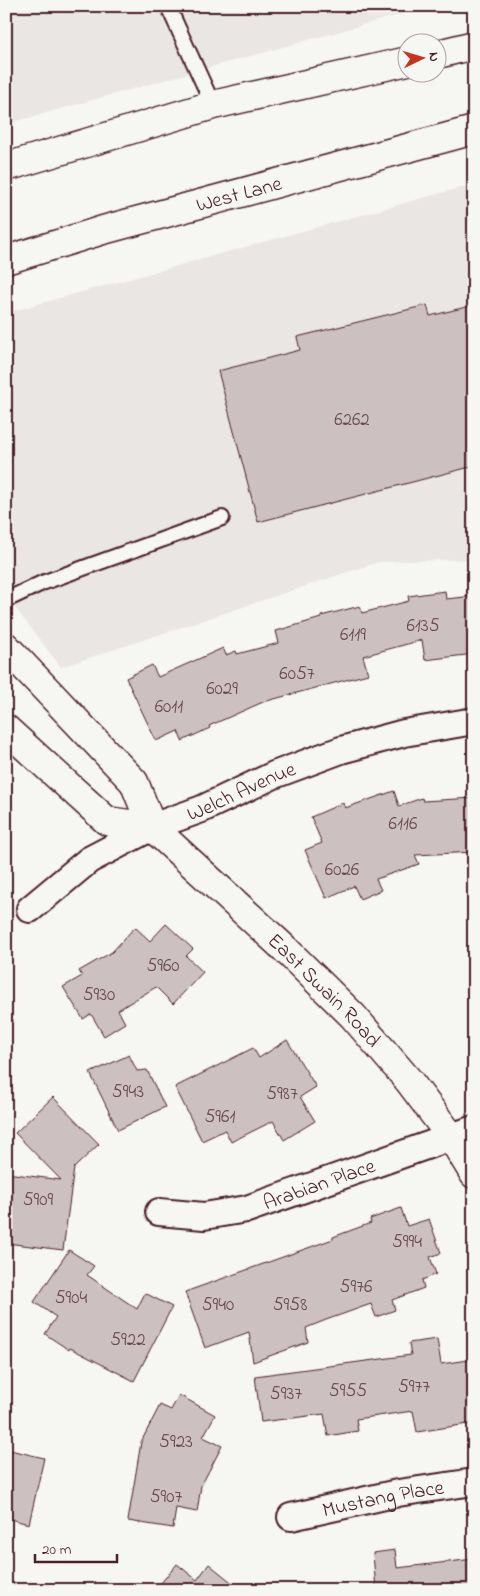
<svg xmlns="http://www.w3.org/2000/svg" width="480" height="1596" font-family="'Indie Flower',sans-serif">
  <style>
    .built { fill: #e9e6e3 }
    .building { fill: #ccc1c0; stroke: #4a1f2b }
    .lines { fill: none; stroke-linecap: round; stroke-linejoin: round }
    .service-casing { stroke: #4a1f2b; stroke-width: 18 }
    .minor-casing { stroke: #4a1f2b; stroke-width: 30 }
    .tertiary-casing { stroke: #4a1f2b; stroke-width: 31 }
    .primary-casing { stroke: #4a1f2b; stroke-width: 31 }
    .service { stroke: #f6f6f2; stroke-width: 14 }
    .minor { stroke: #f6f6f2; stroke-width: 26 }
    .tertiary { stroke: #f6f6f2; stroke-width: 28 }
    .primary { stroke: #f6f6f2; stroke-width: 28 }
    .labels { text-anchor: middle; stroke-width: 5; stroke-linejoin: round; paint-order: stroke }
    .number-label { font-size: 19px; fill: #6a4850 }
    .street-label { font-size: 21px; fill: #4a1f2b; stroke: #f6f6f2 }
  </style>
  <rect width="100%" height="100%" fill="#f6f6f2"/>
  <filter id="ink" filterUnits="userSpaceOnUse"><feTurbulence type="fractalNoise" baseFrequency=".02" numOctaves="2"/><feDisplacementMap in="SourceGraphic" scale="10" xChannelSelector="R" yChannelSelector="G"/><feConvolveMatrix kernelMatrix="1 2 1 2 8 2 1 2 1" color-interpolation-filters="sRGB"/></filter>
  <g filter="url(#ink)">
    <!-- built -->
    <g class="built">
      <path d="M6,6H430L6,124Z"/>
      <path d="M474,184V559L378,562L61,667L6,596V313Z"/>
    </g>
    <!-- building -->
    <g class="building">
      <path d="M427,305L430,316L474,305V466L258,522L218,371L300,350L297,337Z"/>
      <path d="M445,591L446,599L474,596V654L425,660L422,640L363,656L368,674L263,702L209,726L210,728L182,741L178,731L156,741L126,678L152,665L158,677L223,648L226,655L236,651L237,654L279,643L276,631L321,618V616L360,606L362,613L409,601L408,596Z"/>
      <path d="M394,791L399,806L422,798L423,801L474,798V852L415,855L419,864L376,879L381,890L360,899L354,886L326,898L305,850L322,843L311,817L343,803L345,808Z"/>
      <path d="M166,924L193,949L186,956L203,972L173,1004L156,987L118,1010L125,1023L104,1036L91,1014L83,1019L63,987L82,976L79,971L112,952L135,927L150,941Z"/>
      <path d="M287,1040L316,1087L300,1097L315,1121L284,1140L273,1121L231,1142L225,1130L202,1141L175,1087L253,1048L259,1058Z"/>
      <path d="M129,1055L137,1071L147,1070L165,1107L118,1130L90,1073Z"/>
      <path d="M53,1097L99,1144L74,1168L63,1250L6,1243V1173L61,1180L15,1133Z"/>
      <path d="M401,1208L407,1226L429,1219L441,1253L430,1257L436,1274L422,1280L424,1288L392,1300L395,1310L376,1317L371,1304L326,1320L306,1328L308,1342L253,1362L249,1332L205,1348L185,1292L333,1239V1237L371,1223L370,1219Z"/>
      <path d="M69,1250L94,1266L87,1275L137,1309L145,1293L172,1307L134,1381L70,1348L69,1350L45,1334L56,1317L34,1302Z"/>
      <path d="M437,1339L441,1364L474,1359V1423L417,1432L413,1411L356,1419L358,1431L328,1436L324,1414L261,1422L255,1376L411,1355L409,1343Z"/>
      <path d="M179,1395L215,1415L203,1437L222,1446L201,1486L197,1512L176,1508L173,1528L128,1521L141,1442L160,1405L171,1410Z"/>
      <path d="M6,1449L44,1458L29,1524L6,1518Z"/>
      <path d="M395,1550L397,1568L474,1559V1590H376L373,1553Z"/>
      <path d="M177,1564L197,1580L209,1564L241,1590H155Z"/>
    </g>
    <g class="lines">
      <defs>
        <g id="service">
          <path d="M168,6L213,105"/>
          <path d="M6,600L42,583L222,518"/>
        </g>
        <g id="minor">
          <path id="s1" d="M30,909L89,860L152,827L202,809L274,775L341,750L404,733L474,721"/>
          <path id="s2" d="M159,1212L204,1216L247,1209L474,1129"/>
          <path id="s3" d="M291,1517L398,1493L474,1482"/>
        </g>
        <g id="tertiary">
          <path id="s4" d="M6,647L134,782L152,827L285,949L353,1016L409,1081L452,1138L474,1174"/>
          <path d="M6,729L107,821L152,827"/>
        </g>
        <g id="primary">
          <path d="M438,54L474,45"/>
          <path d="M6,167L213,105L408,61"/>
          <path id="s5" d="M6,260L103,230L474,130"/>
        </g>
      </defs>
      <!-- service casing -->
      <use href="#service" class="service-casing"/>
      <!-- minor casing -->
      <use href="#minor" class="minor-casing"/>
      <!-- tertiary casing -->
      <use href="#tertiary" class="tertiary-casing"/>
      <!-- primary casing -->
      <use href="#primary" class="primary-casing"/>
      <!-- service -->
      <use href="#service" class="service"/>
      <!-- minor -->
      <use href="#minor" class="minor"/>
      <!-- tertiary -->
      <use href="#tertiary" class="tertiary"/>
      <!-- primary -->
      <use href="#primary" class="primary"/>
    </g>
  </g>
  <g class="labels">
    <!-- number labels -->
    <g class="number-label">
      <text x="352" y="425">6262</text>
      <text x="423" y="631">6135</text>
      <text x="353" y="640">6119</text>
      <text x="297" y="679">6057</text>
      <text x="222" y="694">6029</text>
      <text x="169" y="712">6011</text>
      <text x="403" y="829">6116</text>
      <text x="342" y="875">6026</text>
      <text x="163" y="971">5960</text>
      <text x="99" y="1000">5930</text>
      <text x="128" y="1097">5943</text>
      <text x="282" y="1099">5987</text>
      <text x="220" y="1122">5961</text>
      <text x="38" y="1205">5909</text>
      <text x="407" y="1247">5994</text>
      <text x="356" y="1292">5976</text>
      <text x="71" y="1303">5904</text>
      <text x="218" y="1310">5940</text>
      <text x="290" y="1310">5958</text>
      <text x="128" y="1345">5922</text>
      <text x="414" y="1392">5977</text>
      <text x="348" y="1396">5955</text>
      <text x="286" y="1399">5937</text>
      <text x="176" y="1447">5923</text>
      <text x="166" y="1502">5907</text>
    </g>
    <!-- street labels -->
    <g class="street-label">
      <text dy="7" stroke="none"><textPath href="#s5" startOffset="242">West Lane</textPath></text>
      <text dy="7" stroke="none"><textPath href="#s1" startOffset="244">Welch Avenue</textPath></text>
      <text dy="7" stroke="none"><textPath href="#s4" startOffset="472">East Swain Road</textPath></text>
      <text dy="7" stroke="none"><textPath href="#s2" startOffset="165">Arabian Place</textPath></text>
      <text dy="7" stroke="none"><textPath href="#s3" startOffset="94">Mustang Place</textPath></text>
    </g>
  </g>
  <!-- margin -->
  <rect width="480" height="1596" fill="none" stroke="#f6f6f2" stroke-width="25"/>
  <rect x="12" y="12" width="455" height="1571" fill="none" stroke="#4a1f2b" stroke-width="2" filter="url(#ink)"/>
  <!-- north arrow -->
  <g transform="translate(422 58) rotate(85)"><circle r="24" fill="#f6f6f2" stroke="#b1a0a2"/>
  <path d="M0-4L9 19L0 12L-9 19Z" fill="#c8321e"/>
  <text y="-8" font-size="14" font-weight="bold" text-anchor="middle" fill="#4a1f2b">N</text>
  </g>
  <!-- scale -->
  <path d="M35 1554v8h82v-8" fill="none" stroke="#4a1f2b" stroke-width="2.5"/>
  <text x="42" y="1554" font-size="15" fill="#4a1f2b" stroke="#f6f6f2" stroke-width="4" paint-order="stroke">20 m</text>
</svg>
